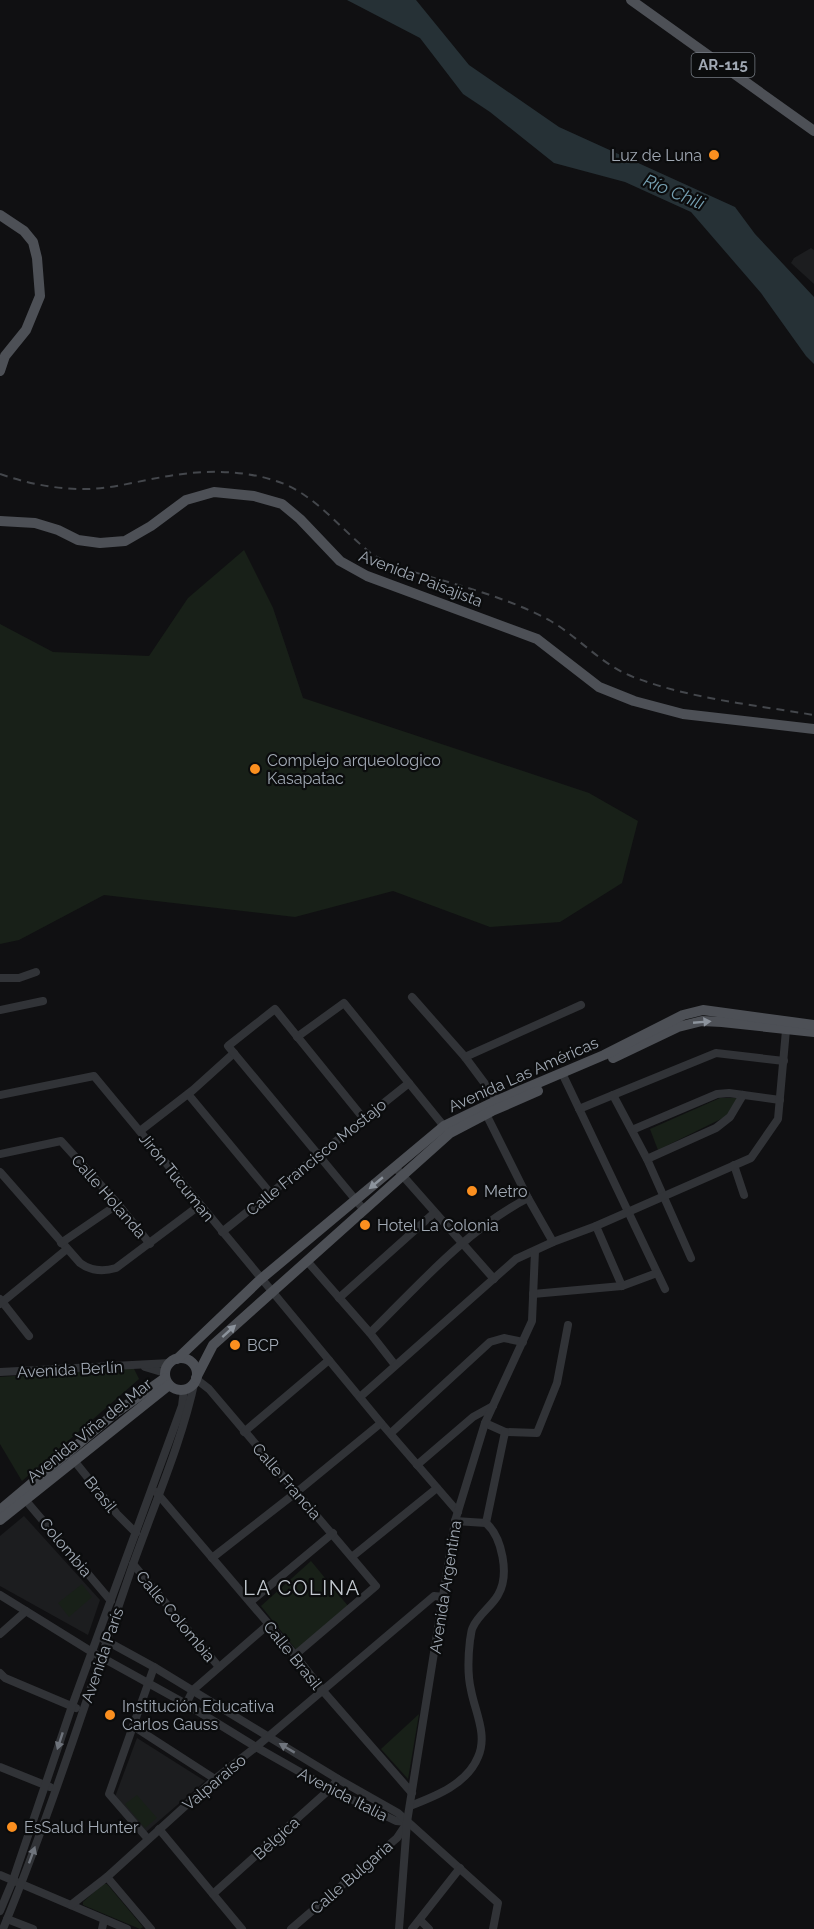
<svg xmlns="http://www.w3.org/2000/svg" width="814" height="1929" font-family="Raleway,sans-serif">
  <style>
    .built { fill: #1c1d1f }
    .green { fill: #182018 }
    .water { fill: #263136 }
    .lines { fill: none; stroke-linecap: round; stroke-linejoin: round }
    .minor { stroke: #313337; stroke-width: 8 }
    .major { stroke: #4d5056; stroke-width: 10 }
    .rail { stroke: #44474c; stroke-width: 2; stroke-dasharray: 8 6; stroke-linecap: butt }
    .oneway { fill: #8c939c }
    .oneway2 { fill: #6f747c }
    .poi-dot { fill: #fb8f1f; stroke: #0b0c0d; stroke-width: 2 }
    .labels { text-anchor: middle; stroke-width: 4.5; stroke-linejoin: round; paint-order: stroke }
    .shield { fill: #0b0c0d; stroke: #747a82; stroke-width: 1.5 }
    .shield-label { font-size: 15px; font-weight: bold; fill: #a1a9b4 }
    .poi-label { font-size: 16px; fill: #a1a9b4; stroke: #0b0c0d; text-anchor: start }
    .street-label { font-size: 16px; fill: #a1a9b4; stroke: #0b0c0d }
    .water-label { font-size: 18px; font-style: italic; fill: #759fb1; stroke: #0b0c0d }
    .quarter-label { font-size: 20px; letter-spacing: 1.5px; fill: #c2c8cf; stroke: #0b0c0d }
  </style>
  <rect width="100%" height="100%" fill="#101012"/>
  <!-- built -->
  <g class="built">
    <path d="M811,248L814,250V284L791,263L794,258Z"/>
    <path d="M24,1516L100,1600L88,1635L0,1586V1536Z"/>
    <path d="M137,1738L205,1781L146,1832L115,1797Z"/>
  </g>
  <!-- green -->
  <g class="green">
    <path d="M244,550L273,608L303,698L589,793L638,821L622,883L560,922L490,927L393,891L295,917L104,895L19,940L0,944V624L53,652L149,656L188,598Z"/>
    <path d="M720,1098H740L729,1115L658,1150L650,1129Z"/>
    <path d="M133,1367L139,1379L22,1481L0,1444V1377Z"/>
    <path d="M311,1561L348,1606L298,1652L261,1606Z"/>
    <path d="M82,1584L92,1597L69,1617L58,1603Z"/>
    <path d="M419,1714L408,1779L381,1749Z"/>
    <path d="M137,1795L157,1818L145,1828L125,1804Z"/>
    <path d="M103,1884H107L143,1927L140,1929L83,1905V1902Z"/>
  </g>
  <!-- water -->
  <path class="water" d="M347,0H416L469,65L559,127L735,207L755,234L814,297V364L806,356L761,293L691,212L625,182L554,163L490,112L463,94L420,38Z"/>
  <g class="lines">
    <!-- minor -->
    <g class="minor">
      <path d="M0,978H19L36,972"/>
      <path d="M412,997L465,1057L500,1104"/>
      <path d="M0,1010L43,1001"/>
      <path d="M297,1037L344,1003L447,1130"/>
      <path d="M465,1057L581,1005"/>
      <path d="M562,1073L665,1289"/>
      <path d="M188,1094L271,1194"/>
      <path d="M0,1095L94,1076L381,1423L458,1512"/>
      <path d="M613,1095L716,1053L784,1061"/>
      <path d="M579,1109L613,1095L647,1159L691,1258"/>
      <path d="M486,1114L528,1198L553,1242"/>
      <path d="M632,1130L717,1094L729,1093L780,1100"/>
      <path d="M140,1131L193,1090L234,1053"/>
      <path d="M0,1154L61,1141L118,1204L150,1244"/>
      <path d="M647,1159L716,1128L730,1117L743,1095"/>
      <path d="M734,1165L744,1195"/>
      <path d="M395,1167L494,1279"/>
      <path d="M0,1172L80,1263C91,1271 103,1272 116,1268L200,1205"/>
      <path d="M364,1210L228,1046L275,1009L364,1119"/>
      <path d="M596,1226L622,1286"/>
      <path d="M222,1232L409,1083"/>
      <path d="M61,1243L118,1204"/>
      <path d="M307,1261L370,1333L395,1365"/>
      <path d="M533,1294L622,1286L657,1273"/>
      <path d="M339,1298L434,1213"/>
      <path d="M0,1299L29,1336"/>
      <path d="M0,1304L67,1249"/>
      <path d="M370,1333C419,1285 466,1230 528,1198"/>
      <path d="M145,1367L165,1373"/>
      <path d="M0,1372L170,1363"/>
      <path d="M196,1379L209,1389L376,1586L295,1655"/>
      <path d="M360,1397L516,1259L553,1242L596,1226L751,1158L778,1119L786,1030"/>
      <path d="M485,1423L505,1432L537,1433L557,1383L568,1325"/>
      <path d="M244,1432L329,1360"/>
      <path d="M391,1433L490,1342L504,1338L523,1342"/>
      <path d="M72,1458L117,1514L136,1533"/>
      <path d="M417,1465L473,1417L493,1406"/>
      <path d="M156,1492L295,1655L323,1691L412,1793"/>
      <path d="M22,1496L111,1601"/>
      <path d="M455,1521L486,1523L505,1432"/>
      <path d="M353,1556L437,1488"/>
      <path d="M212,1558L298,1491L381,1423"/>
      <path d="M133,1564L219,1667"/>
      <path d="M0,1595L92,1652L186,1704L256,1747L330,1789L396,1821L407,1822"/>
      <path d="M250,1602L333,1533"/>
      <path d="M0,1634L26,1611"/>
      <path d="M103,1639L154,1667L338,1779L398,1813L498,1903L493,1929"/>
      <path d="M0,1673L5,1678L76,1708"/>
      <path d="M186,1704L193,1690L269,1624"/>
      <path d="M133,1726L215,1779"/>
      <path d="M0,1767L50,1787"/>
      <path d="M410,1806C436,1796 467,1784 478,1757C488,1735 475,1712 471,1690C467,1673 468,1657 470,1640C471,1636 471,1630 473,1627C478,1615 492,1606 498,1595C510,1575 502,1537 486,1523"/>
      <path d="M159,1829L242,1929"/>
      <path d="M148,1839L109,1794L154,1667"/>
      <path d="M0,1875L127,1929"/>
      <path d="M107,1877L151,1929"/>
      <path d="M213,1894L330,1789L338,1779"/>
      <path d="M71,1905L107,1877L215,1779L256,1747L434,1596L444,1597"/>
      <path d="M0,1911L13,1880L72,1706L182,1406L184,1390"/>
      <path d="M7,1919L33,1929"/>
      <path d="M420,1920L429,1929"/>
      <path d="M3,1929C51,1812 89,1692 130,1573C152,1509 181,1446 195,1380"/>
      <path d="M102,1929L104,1920"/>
      <path d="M291,1929L397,1838L407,1823"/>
      <path d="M399,1929L407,1822L455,1521L485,1423L532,1321L535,1251"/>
      <path d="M412,1929L460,1868"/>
    </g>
    <!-- major -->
    <g class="major">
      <path d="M631,0L814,131"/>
      <path d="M0,215L24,231L33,242L37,258L40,296L26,330L5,356L0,371"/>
      <path d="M0,521L35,523L58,530L78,540L100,543L125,541L151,526L186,500L214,492L254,496L282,504L300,519L340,561L367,576L537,639L599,687L634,701L683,714L814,729"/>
      <path d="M613,1058L678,1027L702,1021L722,1022L814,1032"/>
      <circle cx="181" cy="1374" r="16"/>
      <path d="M177,1359L261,1279L444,1126L498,1100L604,1055L683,1015L703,1010L814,1025"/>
      <path d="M196,1378L213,1345L450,1133L492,1111L538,1091"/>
      <path d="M0,1510L114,1414L165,1378"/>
      <path d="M0,1520L169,1385"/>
    </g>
    <!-- rail -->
    <path class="rail" d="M0,474C29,484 60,490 90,489C114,488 139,481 163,477C200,470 240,469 276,481C312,492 338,526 367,550C375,557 385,561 394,566C445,582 503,595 549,620C579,637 602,666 636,678C692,699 755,705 814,715"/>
  </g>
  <!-- one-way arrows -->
  <defs><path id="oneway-solid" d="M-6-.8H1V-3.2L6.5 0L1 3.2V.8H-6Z" transform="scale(1.5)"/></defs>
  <g class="oneway">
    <use href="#oneway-solid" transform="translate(702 1022) rotate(-5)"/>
    <use href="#oneway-solid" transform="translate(376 1183) rotate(140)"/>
    <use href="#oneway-solid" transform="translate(229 1331) rotate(-42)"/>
  </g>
  <g class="oneway2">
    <use href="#oneway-solid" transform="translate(60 1741) rotate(108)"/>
    <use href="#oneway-solid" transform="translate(287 1748) rotate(-149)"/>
    <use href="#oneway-solid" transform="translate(32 1855) rotate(-70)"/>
  </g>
  <!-- markers -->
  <g class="poi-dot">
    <circle cx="714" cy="155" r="6"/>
    <circle cx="255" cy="769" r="6"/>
    <circle cx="472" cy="1191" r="6"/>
    <circle cx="365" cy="1225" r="6"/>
    <circle cx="235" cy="1345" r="6"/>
    <circle cx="110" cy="1715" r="6"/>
    <circle cx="12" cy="1827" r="6"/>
  </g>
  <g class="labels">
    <!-- shield labels -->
    <rect class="shield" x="691.5" y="53" width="63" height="24" rx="4.5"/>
    <g class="shield-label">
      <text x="723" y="70">AR-115</text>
    </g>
    <!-- poi labels -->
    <g class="poi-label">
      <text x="702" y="161" text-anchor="end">Luz de Luna</text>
      <text x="267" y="766">Complejo arqueologico<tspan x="267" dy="18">Kasapatac</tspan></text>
      <text x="484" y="1197">Metro</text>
      <text x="377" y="1231">Hotel La Colonia</text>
      <text x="247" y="1351">BCP</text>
      <text x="122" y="1712">Institución Educativa<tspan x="122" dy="18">Carlos Gauss</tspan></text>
      <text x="24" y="1833">EsSalud Hunter</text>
    </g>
    <!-- street labels -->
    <g class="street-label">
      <text transform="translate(421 578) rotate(21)" y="6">Avenida Paisajista</text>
      <text transform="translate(523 1074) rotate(-24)" y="6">Avenida Las Américas</text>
      <text transform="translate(316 1157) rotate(-39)" y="6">Calle Francisco Mostajo</text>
      <text transform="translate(177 1177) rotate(51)" y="6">Jirón Tucuman</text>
      <text transform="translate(109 1196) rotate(49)" y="6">Calle Holanda</text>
      <text transform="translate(70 1369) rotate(-3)" y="6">Avenida Berlín</text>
      <text transform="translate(89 1430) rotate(-39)" y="6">Avenida Viña del Mar</text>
      <text transform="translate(287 1481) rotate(49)" y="6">Calle Francia</text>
      <text transform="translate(101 1494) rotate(51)" y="6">Brasil</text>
      <text transform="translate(66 1547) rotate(50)" y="6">Colombia</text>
      <text transform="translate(445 1587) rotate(-81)" y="6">Avenida Argentina</text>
      <text transform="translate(176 1616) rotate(50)" y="6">Calle Colombia</text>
      <text transform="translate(102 1655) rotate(-71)" y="6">Avenida París</text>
      <text transform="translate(293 1655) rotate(51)" y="6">Calle Brasil</text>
      <text transform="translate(214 1782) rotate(-40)" y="6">Valparaíso</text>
      <text transform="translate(343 1794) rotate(27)" y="6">Avenida Italia</text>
      <text transform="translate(276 1838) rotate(-42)" y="6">Bélgica</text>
      <text transform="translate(351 1877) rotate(-41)" y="6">Calle Bulgaria</text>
    </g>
    <!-- water labels -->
    <g class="water-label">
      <text transform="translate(674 192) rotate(23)" y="6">Río Chili</text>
    </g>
    <!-- quarter labels -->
    <g class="quarter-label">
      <text x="302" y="1595">LA COLINA</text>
    </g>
  </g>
</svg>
